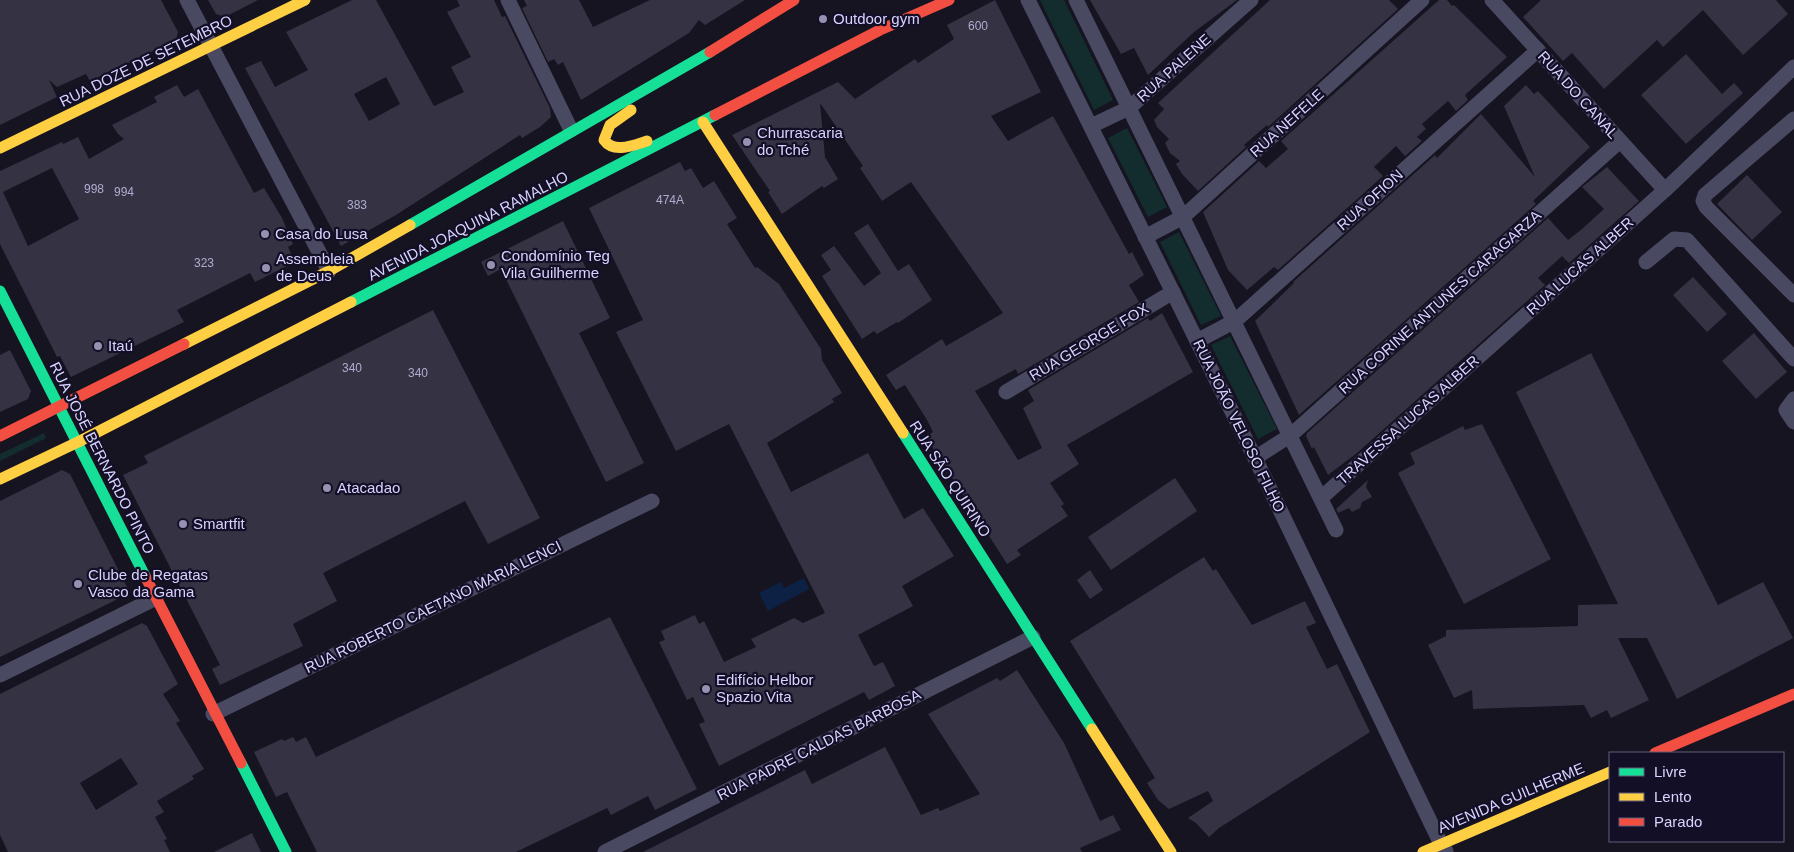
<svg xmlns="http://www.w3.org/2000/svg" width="1794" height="852" font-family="Arial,sans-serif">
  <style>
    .green { fill: #132c2d }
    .water { fill: #0d2144 }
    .building { fill: #343243; fill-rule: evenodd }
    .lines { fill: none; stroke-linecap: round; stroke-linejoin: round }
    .street { stroke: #4a4962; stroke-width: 15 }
    .fast { stroke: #16e098; stroke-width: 11 }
    .slow { stroke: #ffcf43; stroke-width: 11 }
    .jam { stroke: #f24e42; stroke-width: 11 }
    .poi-dot { fill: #9591b1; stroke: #130f26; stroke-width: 2 }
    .labels { text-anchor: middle; stroke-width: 4.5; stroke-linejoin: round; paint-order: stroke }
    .number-label { font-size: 12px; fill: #b0acd0 }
    .poi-label { font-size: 15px; fill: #d9d4ff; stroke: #130f26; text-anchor: start }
    .street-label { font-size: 15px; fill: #d9d4ff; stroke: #130f26 }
  </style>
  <rect width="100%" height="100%" fill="#161421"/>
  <!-- green -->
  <g class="green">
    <path d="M1040,0H1064L1113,100L1094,110Z"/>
    <path d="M1127,128L1167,207L1148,217L1108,138Z"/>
    <path d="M1179,232L1221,316L1201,325L1160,242Z"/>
    <path d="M1230,336L1277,429L1258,439L1211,345Z"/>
    <path d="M44,433L46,438L0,461V454Z"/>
  </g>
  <!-- water -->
  <path class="water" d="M804,578L809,589L768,611L759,593L781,582L784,588Z"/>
  <!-- building -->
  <g class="building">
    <path d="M0,0H161L178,32L176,40L90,81L86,74L57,87L49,80L57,97L0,125Z"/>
    <path d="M208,0H258L225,17L216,14Z"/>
    <path d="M352,0H376L434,106L464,92L451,67L471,57L447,12L460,6L457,0H494L502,17L505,16L550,108L551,117L540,127L522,138L520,135L396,215L341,246L245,68L261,61L275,87L308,70L286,32ZM386,77L400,104L369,121L354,94Z"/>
    <path d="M524,0H579L593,27L650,0H745L705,25L699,20L689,33L581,100L563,62L558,65L554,59L548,62L522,8L527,6Z"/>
    <path d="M995,0L1041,92L991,116L1008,141L1053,116L1129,254L1132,252L1144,275L1129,285L1139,302L1018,374L1016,369L975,391L1018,460L1042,448L1023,408L1034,401L1028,390L1148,318L1150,321L1162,313L1193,372L1067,445L1079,464L1050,483L1064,504L1061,506L1068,516L1017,550L1021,555L1007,564L926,437L933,432L927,420L905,385L896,390L886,375L942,339L946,346L1003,313L911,182L882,201L860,168L863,166L820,103L825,157L838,179L824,188L822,186L782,214L768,192L770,191L732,135L838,82L855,99L915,59L918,63L954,39L947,25Z"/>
    <path d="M1090,0H1237L1194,32L1148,75L1134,48L1121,54Z"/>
    <path d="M1270,0H1389L1398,9L1268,127L1267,125L1244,145L1246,147L1198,191L1182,174L1176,164L1180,161L1170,153L1165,143L1169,139L1157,127L1154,120L1164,109L1158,103Z"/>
    <path d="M1439,0H1447L1452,6L1454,5L1507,57L1465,95L1468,100L1456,111L1448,101L1422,124L1426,129L1417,137L1422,141L1405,156L1396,146L1374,167L1383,176L1278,270L1274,267L1247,290L1228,270L1203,212L1259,161L1266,168L1288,149L1281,141Z"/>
    <path d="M1541,0H1776L1788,14L1743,55L1703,10L1663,47L1657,40L1604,89L1572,53L1563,61L1523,17Z"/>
    <path d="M1686,54L1722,94L1734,83L1743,93L1686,144L1641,95Z"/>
    <path d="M177,85L184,97L198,89L254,193L264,188L282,218L293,244L288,247L295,262L255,282L250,273L177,310L184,322L71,377L60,356L57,357L0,244V171L62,142L63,144L78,137L89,159L124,139L118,134L112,125L157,102L154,97ZM52,168L79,219L28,246L3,192Z"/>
    <path d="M1526,85L1534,94L1538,91L1590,147L1533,201L1536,204L1299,415L1255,321L1294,283L1293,282L1435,155L1437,158L1481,114L1535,177L1504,106Z"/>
    <path d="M680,162L685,171L691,168L703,188L714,181L737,218L727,224L755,268L757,267L779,284L821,349L822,360L842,393L832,399L834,402L767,443L791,492L868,453L904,519L923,508L954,556L902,586L913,606L858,635L874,666L883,662L895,686L869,700L864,692L719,766L699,724L705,722L693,697L687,700L659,642L665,640L661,631L695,615L699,624L704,621L724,662L756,647L751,639L794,618L803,623L825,613L729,424L676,451L616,332L643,320L589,208Z"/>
    <path d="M1607,167L1639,201L1569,263L1562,256L1538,278L1545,285L1357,453L1328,475L1314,447L1312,449L1306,436L1307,433L1548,218L1568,240L1582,229L1604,209L1582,187Z"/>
    <path d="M1747,175L1782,212L1752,240L1717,204Z"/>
    <path d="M563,221L610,318L579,333L644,463L606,482L501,269L488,276L481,262Z"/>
    <path d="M868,224L898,271L909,264L932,300L898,323L897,322L877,334L874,331L862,339L822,276L831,270L821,255L834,246L864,286L881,273L854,233Z"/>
    <path d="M1693,277L1727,314L1707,332L1673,295Z"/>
    <path d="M433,310L540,518L488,544L465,501L323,573L337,601L293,624L303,646L220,685L212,669L220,665L123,475L148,463L144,456Z"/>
    <path d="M1754,333L1787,372L1756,399L1722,361Z"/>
    <path d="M10,350L31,391L28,399L0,412V355Z"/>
    <path d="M1591,353L1718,605L1763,582L1793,638L1677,699L1647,638H1618L1649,700L1611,718L1607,710L1591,718L1584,705L1473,709L1472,690L1454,698L1428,645L1446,636V630L1578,626V605L1618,604L1516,392Z"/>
    <path d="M1482,424L1551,559L1464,604L1398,473L1415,464L1410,453L1463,426L1465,430Z"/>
    <path d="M62,470L70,474L130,593L0,657V501Z"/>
    <path d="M1175,478L1197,511L1111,570L1088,537Z"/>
    <path d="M1368,480L1366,487L1372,497L1362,502L1360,508L1352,512L1349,508L1338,513L1336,509Z"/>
    <path d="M1204,557L1213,571L1216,569L1252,625L1305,601L1316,623L1306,627L1327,669L1337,664L1370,732L1219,828L1209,837L1196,823L1188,818L1213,801L1208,791L1169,809L1158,800L1147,783L1155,778L1070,641Z"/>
    <path d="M1090,570L1103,590L1090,599L1077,580Z"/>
    <path d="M610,617L697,789L655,810L648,796L611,815L607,808L516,852H317L287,792L276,797L254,752L282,739L284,741L293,737L296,742L306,737L316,757Z"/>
    <path d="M142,623L147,626L178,684L163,694L180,721L176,723L204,769L192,776L194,779L157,801L164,812L155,817L167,839L164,840L170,852H8L0,835V694ZM121,758L138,784L96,810L80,783Z"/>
    <path d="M1017,670L1064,743L1100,821L1113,815L1121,830L1080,848L1082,852H643L805,770L812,784L885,747L921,815L938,808L940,811L980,794L928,714L997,678L1000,681Z"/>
    <path d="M252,833L261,852H214Z"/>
  </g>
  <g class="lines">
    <!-- street -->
    <g class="street">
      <path d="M187,0L329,271"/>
      <path d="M508,0L571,130"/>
      <path d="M1028,0L1255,458L1441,844L1446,851"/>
      <path d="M1076,0L1336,530"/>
      <path d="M1492,0L1665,190"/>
      <path d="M1794,119L1705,195L1703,201L1706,207L1794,295"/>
      <path d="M1091,126L1129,108L1251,0"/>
      <path d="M1145,237L1183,217L1422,0"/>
      <path d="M1646,262L1674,239L1687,240L1794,359"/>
      <path d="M1197,341L1235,321L1538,50"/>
      <path d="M1006,392L1173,292"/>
      <path d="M1794,399L1786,410L1794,422"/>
      <path d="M1255,458L1291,435L1620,141"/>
      <path d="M1321,498L1665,190L1794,67"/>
      <path d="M0,675L156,598"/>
      <path d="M213,714L652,501"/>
      <path d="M605,852L1033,637"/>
    </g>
    <!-- fast -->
    <g class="fast">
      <path d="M410,225L710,52"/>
      <path d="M0,291L145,576"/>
      <path d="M351,302L715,115"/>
      <path d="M903,433L1092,729"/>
      <path d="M241,763L286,852"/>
    </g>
    <!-- slow -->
    <g class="slow">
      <path d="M631,110L610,125L604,140C614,154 634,145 647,141"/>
      <path d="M703,122L903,433"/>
      <path d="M0,148L305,0"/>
      <path d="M184,344L329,271L410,225"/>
      <path d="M0,479L78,442L351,302"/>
      <path d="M1092,729L1171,852"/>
      <path d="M1423,852L1610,772"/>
    </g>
    <!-- jam -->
    <g class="jam">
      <path d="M710,52L794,0"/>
      <path d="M715,115L880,30L949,0"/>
      <path d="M0,436L184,344"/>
      <path d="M145,576L241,763"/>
      <path d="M1655,753L1794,694"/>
    </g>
  </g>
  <!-- markers -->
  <g class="poi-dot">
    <circle cx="823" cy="19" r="5"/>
    <circle cx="747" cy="142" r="5"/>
    <circle cx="265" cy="234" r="5"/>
    <circle cx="491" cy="265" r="5"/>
    <circle cx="266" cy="268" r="5"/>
    <circle cx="98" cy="346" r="5"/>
    <circle cx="327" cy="488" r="5"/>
    <circle cx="183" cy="524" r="5"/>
    <circle cx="78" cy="584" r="5"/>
    <circle cx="706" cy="689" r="5"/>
  </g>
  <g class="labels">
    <!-- number labels -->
    <g class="number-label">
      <text x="978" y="30">600</text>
      <text x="94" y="193">998</text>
      <text x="124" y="196">994</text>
      <text x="670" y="204">474A</text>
      <text x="357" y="209">383</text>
      <text x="204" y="267">323</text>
      <text x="352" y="372">340</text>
      <text x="418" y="377">340</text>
    </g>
    <!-- poi labels -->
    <g class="poi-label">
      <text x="833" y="24">Outdoor gym</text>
      <text x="757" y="138">Churrascaria<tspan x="757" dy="17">do Tché</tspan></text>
      <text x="275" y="239">Casa do Lusa</text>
      <text x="501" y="261">Condomínio Teg<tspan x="501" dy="17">Vila Guilherme</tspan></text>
      <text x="276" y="264">Assembleia<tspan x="276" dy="17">de Deus</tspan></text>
      <text x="108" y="351">Itaú</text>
      <text x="337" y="493">Atacadao</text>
      <text x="193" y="529">Smartfit</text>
      <text x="88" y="580">Clube de Regatas<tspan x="88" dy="17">Vasco da Gama</tspan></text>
      <text x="716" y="685">Edifício Helbor<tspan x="716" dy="17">Spazio Vita</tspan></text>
    </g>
    <!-- street labels -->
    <g class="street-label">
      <text transform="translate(146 61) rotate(-26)" y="5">RUA DOZE DE SETEMBRO</text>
      <text transform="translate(1174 68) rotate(-42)" y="5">RUA PALENE</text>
      <text transform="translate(1578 95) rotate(48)" y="5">RUA DO CANAL</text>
      <text transform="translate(1287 123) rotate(-42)" y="5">RUA NEFELE</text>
      <text transform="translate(1370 200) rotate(-42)" y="5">RUA OFION</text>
      <text transform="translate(468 226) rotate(-27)" y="5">AVENIDA JOAQUINA RAMALHO</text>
      <text transform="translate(1580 266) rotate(-42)" y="5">RUA LUCAS ALBER</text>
      <text transform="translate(1440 302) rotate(-42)" y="5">RUA CORINE ANTUNES CARAGARZA</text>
      <text transform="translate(1089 342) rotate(-31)" y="5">RUA GEORGE FOX</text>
      <text transform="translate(1408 420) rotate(-42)" y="5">TRAVESSA LUCAS ALBER</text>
      <text transform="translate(1239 426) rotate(64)" y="5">RUA JOÃO VELOSO FILHO</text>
      <text transform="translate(102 458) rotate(63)" y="5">RUA JOSÉ BERNARDO PINTO</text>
      <text transform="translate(950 479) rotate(57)" y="5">RUA SÃO QUIRINO</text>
      <text transform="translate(433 607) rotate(-26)" y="5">RUA ROBERTO CAETANO MARIA LENCI</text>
      <text transform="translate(819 745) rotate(-27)" y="5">RUA PADRE CALDAS BARBOSA</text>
      <text transform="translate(1511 798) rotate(-23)" y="5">AVENIDA GUILHERME</text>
    </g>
  </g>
  <!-- legend -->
  <rect x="1609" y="752" width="175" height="90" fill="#130f26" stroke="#625e7d"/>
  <rect x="1619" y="768" width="25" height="8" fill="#16e098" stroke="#625e7d"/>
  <text x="1654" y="777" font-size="15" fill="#d9d4ff">Livre</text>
  <rect x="1619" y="793" width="25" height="8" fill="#ffcf43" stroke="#625e7d"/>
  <text x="1654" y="802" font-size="15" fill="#d9d4ff">Lento</text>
  <rect x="1619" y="818" width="25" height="8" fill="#f24e42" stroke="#625e7d"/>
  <text x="1654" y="827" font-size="15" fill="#d9d4ff">Parado</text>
</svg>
